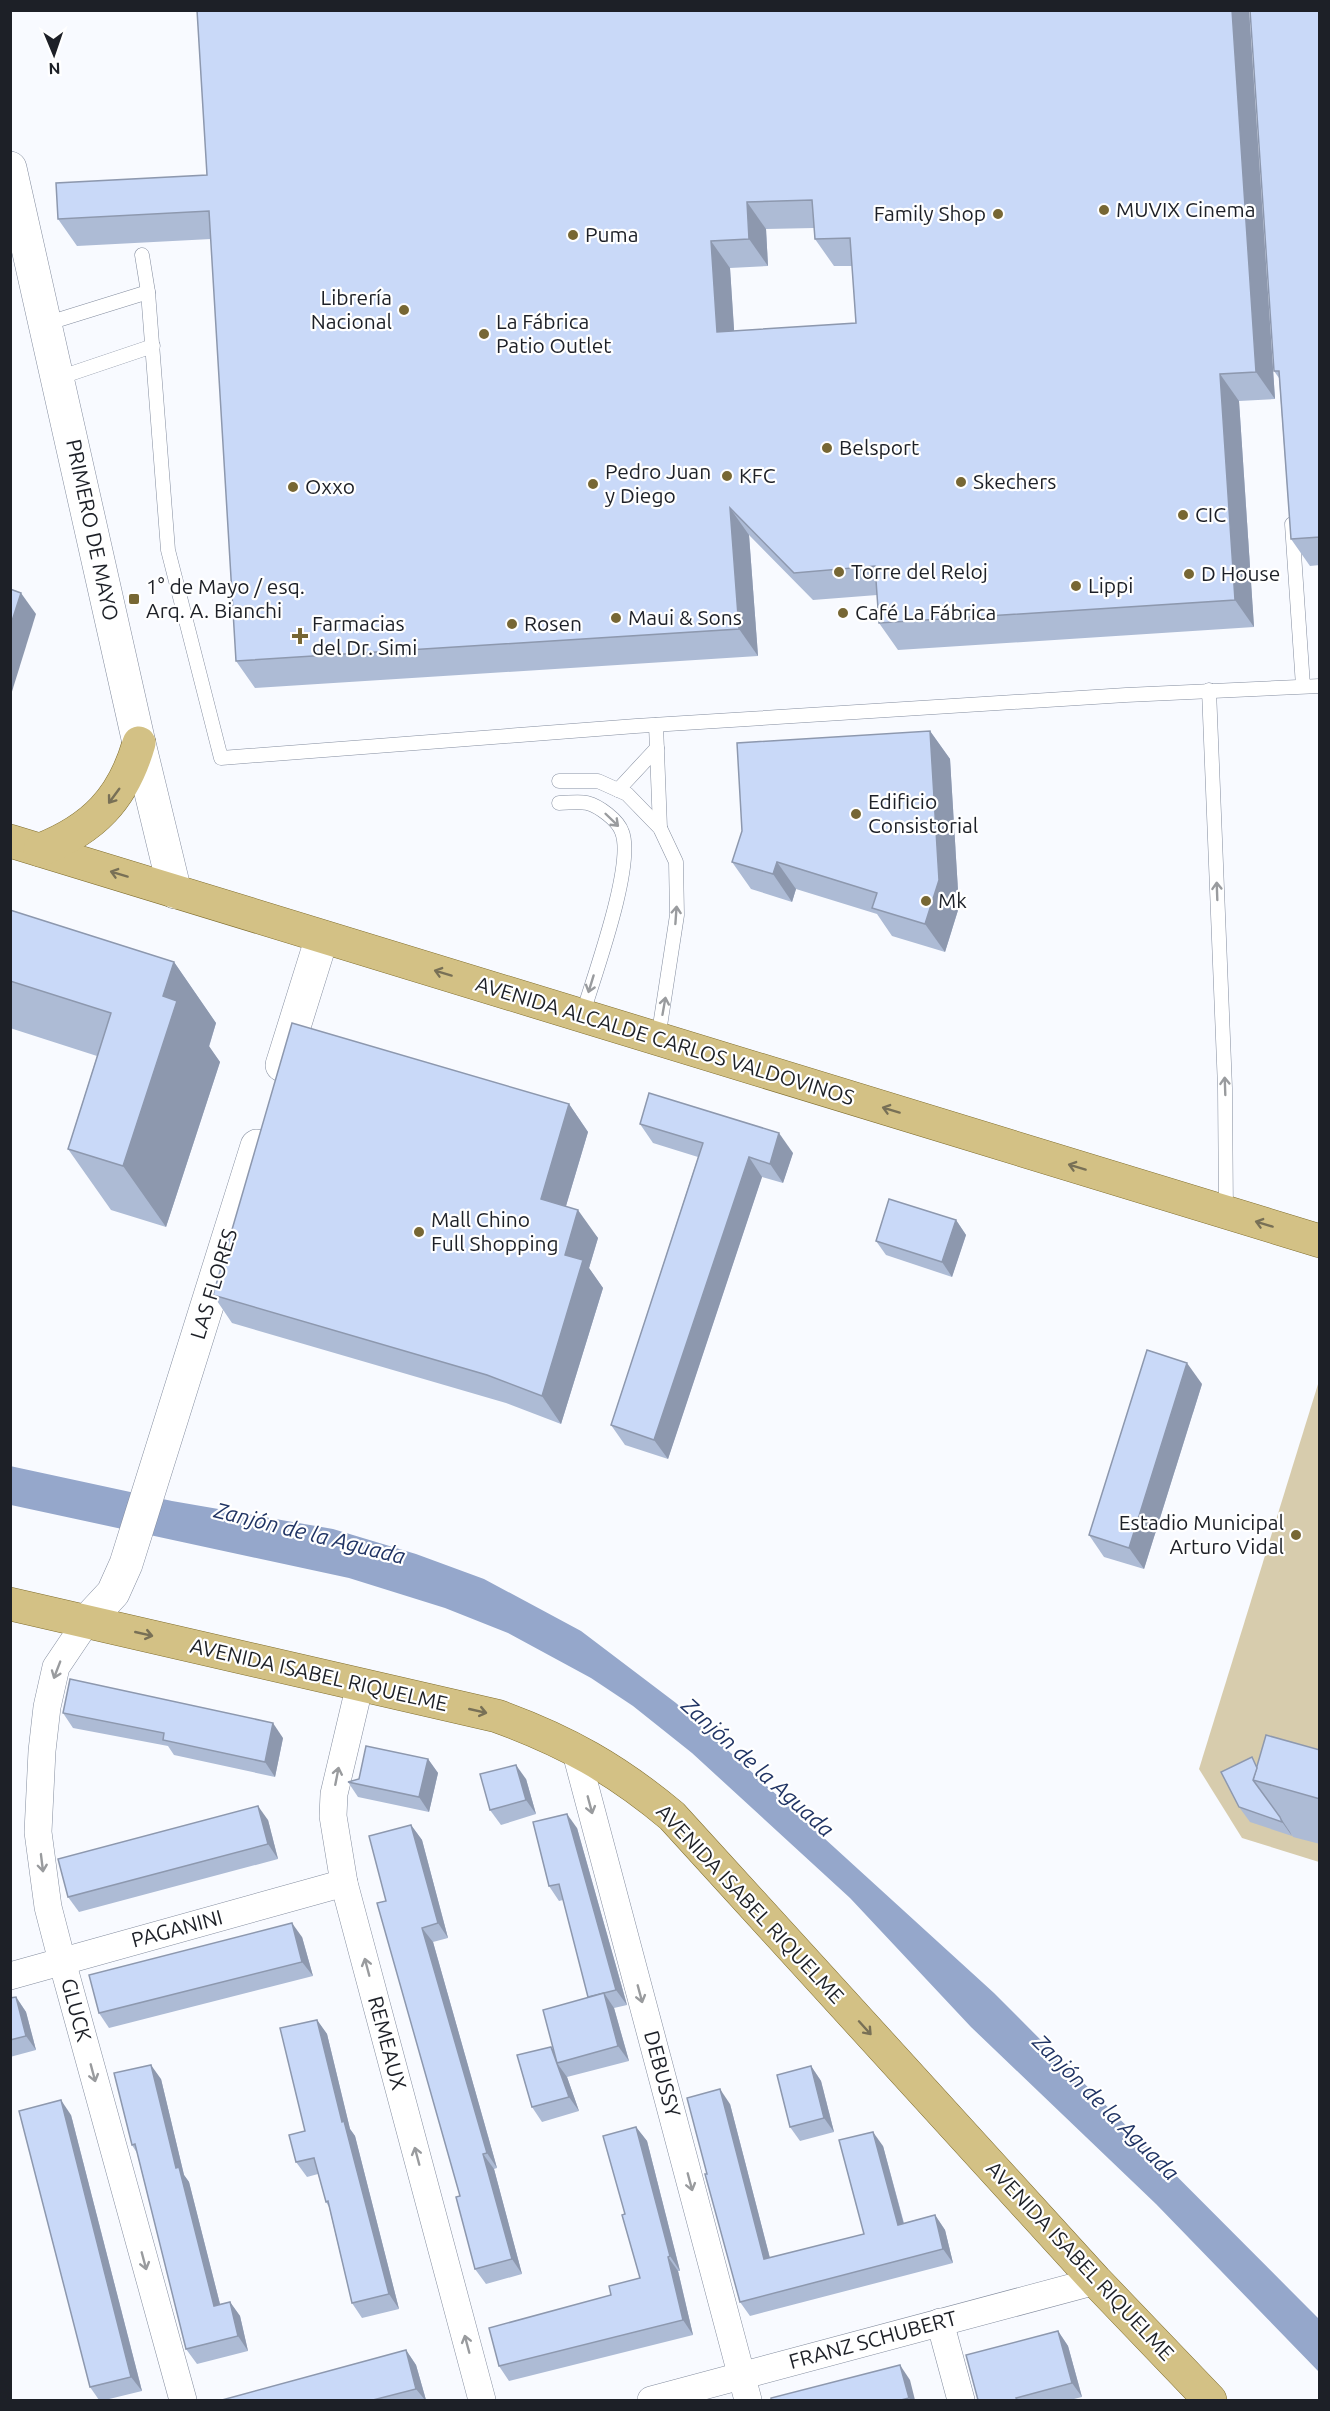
<svg xmlns="http://www.w3.org/2000/svg" width="1330" height="2411" font-family="Ubuntu,sans-serif">
  <style>
    .green { fill: #d7ccad }
    .water { fill: #95a7cb }
    .lines { fill: none; stroke-linecap: round; stroke-linejoin: round }
    .service-casing { stroke: #848d9f; stroke-width: 15 }
    .minor-casing { stroke: #848d9f; stroke-width: 28 }
    .tertiary-casing { stroke: #848d9f; stroke-width: 34 }
    .primary-casing { stroke: #806e2f; stroke-width: 34 }
    .service { stroke: #fff; stroke-width: 14 }
    .minor { stroke: #fff; stroke-width: 27 }
    .tertiary { stroke: #fff; stroke-width: 33 }
    .primary { stroke: #d3c185; stroke-width: 33 }
    .wall { fill: #adbbd5; fill-rule: evenodd }
    .shaded-wall { fill: #8d98ae }
    .building { fill: #c9d9f8; stroke: #8d98ae; stroke-width: 1.5; fill-rule: evenodd }
    .oneway { stroke: #787056 }
    .oneway2 { stroke: #999b9e }
    .poi-dot { fill: #776734; stroke: #fff; stroke-width: 2 }
    .labels { text-anchor: middle; stroke-width: 4.5; stroke-linejoin: round; paint-order: stroke }
    .poi-label { font-size: 21px; fill: #1d2027; stroke: #fff; text-anchor: start }
    .street-label { font-size: 21px; fill: #1d2027; stroke: #fff }
    .water-label { font-size: 22px; font-style: italic; fill: #203464; stroke: #fff }
  </style>
  <rect width="100%" height="100%" fill="#f8faff"/>
  <!-- green -->
  <path class="green" d="M1319,1381V1862L1242,1838L1199,1769Z"/>
  <!-- water -->
  <path class="water" d="M10,1466L172,1501L333,1529L416,1554L484,1579L581,1631L676,1703L994,1993L1319,2319V2372L1156,2204L971,2027L850,1898L692,1753L633,1706L591,1678L508,1633L445,1608L349,1578L11,1505Z"/>
  <g class="lines">
    <defs>
      <g id="service">
        <path d="M142,255L148,292L168,550L221,758L636,726L1126,695L1320,686"/>
        <path d="M45,324L148,292"/>
        <path d="M58,378L153,346"/>
        <path d="M1292,524L1303,686"/>
        <path d="M1209,690L1225,1088L1226,1213"/>
        <path d="M656,725L660,828"/>
        <path d="M559,781H598L627,794L660,828L676,862L677,915L658,1039"/>
        <path d="M618,790L657,748"/>
        <path d="M559,803C568,803 579,801 587,803C599,806 618,820 622,832C635,865 593,979 582,1016"/>
      </g>
      <g id="minor">
        <path d="M87,1621L56,1667L47,1707L42,1751L38,1832L48,1907L62,1961L183,2400"/>
        <path d="M360,1684L334,1794L333,1816L344,1883L482,2400"/>
        <path d="M575,1749L748,2400"/>
        <path d="M10,1976L344,1883"/>
        <path d="M940,2322L961,2400"/>
        <path d="M651,2400L1096,2281"/>
      </g>
      <g id="tertiary">
        <path d="M10,168L139,743L175,892"/>
        <path d="M282,1065L322,937"/>
        <path d="M87,1621L113,1593L126,1564L257,1146"/>
      </g>
      <g id="primary">
        <path d="M10,841L1320,1241"/>
        <path d="M40,850C93,829 123,799 139,743"/>
        <path d="M10,1604L497,1716C566,1741 616,1769 672,1816L1096,2281L1210,2400"/>
      </g>
    </defs>
    <!-- service casing -->
    <use href="#service" class="service-casing"/>
    <!-- minor casing -->
    <use href="#minor" class="minor-casing"/>
    <!-- tertiary casing -->
    <use href="#tertiary" class="tertiary-casing"/>
    <!-- primary casing -->
    <use href="#primary" class="primary-casing"/>
    <!-- service -->
    <use href="#service" class="service"/>
    <!-- minor -->
    <use href="#minor" class="minor"/>
    <!-- tertiary -->
    <use href="#tertiary" class="tertiary"/>
    <!-- primary -->
    <use href="#primary" class="primary"/>
  </g>
  <!-- wall -->
  <g class="wall">
    <path d="M197,10H1249L1275,399L1239,401L1254,627L898,650L879,623L877,595L813,600L749,535L758,656L255,688L236,661L211,239L77,246L58,219L207,175ZM814,228L815,239L834,266H852L856,323L734,331L730,268L768,266L766,229Z"/>
    <path d="M1320,10V565L1310,566L1291,539L1279,378L1274,371Z"/>
    <path d="M930,731L950,759L959,907L945,952L892,936L877,914L796,889L792,902L751,889L732,862Z"/>
    <path d="M10,910L174,962L216,1023L209,1047L220,1062L166,1227L111,1210L68,1149L97,1056L10,1028Z"/>
    <path d="M569,1104L588,1132L566,1206L598,1238L589,1268L603,1288L561,1424L506,1403L232,1323L213,1295Z"/>
    <path d="M640,1124L793,1153L783,1183L762,1177L668,1459L625,1445L611,1425L698,1157L653,1143Z"/>
    <path d="M956,1220L966,1235L952,1277L886,1255L876,1241Z"/>
    <path d="M1202,1384L1144,1569L1104,1557L1089,1535Z"/>
    <path d="M63,1713L283,1738L275,1777L174,1755L168,1746L73,1728Z"/>
    <path d="M1320,1750V1844L1293,1837L1290,1832L1292,1836L1250,1822L1239,1807L1257,1765Z"/>
    <path d="M428,1759L438,1773L429,1812L358,1797L348,1782Z"/>
    <path d="M526,1779L536,1814L501,1825L490,1810Z"/>
    <path d="M268,1820L278,1859L79,1912L68,1897Z"/>
    <path d="M411,1825L422,1840L448,1938L433,1942L497,2168L494,2169L522,2274L486,2284L475,2269L460,2196L386,1901Z"/>
    <path d="M577,1828L627,2005L614,2008L629,2061L567,2077L579,2111L542,2122L532,2107L551,2047L554,2050L589,1997L563,1900L559,1901L549,1886Z"/>
    <path d="M302,1937L313,1976L109,2028L99,2013Z"/>
    <path d="M16,1997L26,2012L36,2050L10,2057V1998Z"/>
    <path d="M317,2020L327,2034L350,2129L355,2136L399,2309L362,2318L352,2303L329,2207L326,2202L318,2174L307,2177L296,2162L305,2131Z"/>
    <path d="M811,2066L821,2081L834,2132L800,2141L790,2127Z"/>
    <path d="M161,2079L184,2175L189,2182L220,2304L230,2302L240,2316L248,2351L197,2364L186,2349L137,2153L132,2145Z"/>
    <path d="M730,2104L770,2258L864,2234L883,2146L904,2223L935,2215L945,2230L953,2263L750,2316L740,2302L707,2174Z"/>
    <path d="M71,2115L142,2391L105,2400H99L90,2387Z"/>
    <path d="M636,2127L647,2141L680,2271H678L693,2335L509,2381L499,2366L640,2278L625,2214Z"/>
    <path d="M1058,2331L1068,2346L1082,2397L1070,2400H978Z"/>
    <path d="M406,2350L416,2365L426,2400H222Z"/>
  </g>
  <!-- shaded-wall -->
  <g class="shaded-wall">
    <path d="M1232,10H1249L1275,399L1256,372Z"/>
    <path d="M747,202L766,229L768,266L749,239Z"/>
    <path d="M711,241L730,268L736,359L717,332Z"/>
    <path d="M1220,374L1239,401L1254,627L1235,600Z"/>
    <path d="M730,508L749,535L758,656L739,629Z"/>
    <path d="M21,593L36,614L10,698V627Z"/>
    <path d="M930,731L950,759L959,907L945,952L925,924Z"/>
    <path d="M777,862L796,889L792,902L773,874Z"/>
    <path d="M174,962L216,1023L209,1046L220,1062L166,1227L123,1166L163,996Z"/>
    <path d="M569,1104L588,1132L560,1226L541,1199Z"/>
    <path d="M779,1133L793,1153L783,1183L770,1164Z"/>
    <path d="M749,1157L762,1177L668,1459L654,1440Z"/>
    <path d="M578,1210L598,1238L589,1268L603,1288L561,1424L542,1396L565,1255Z"/>
    <path d="M956,1220L966,1235L952,1277L942,1262Z"/>
    <path d="M1187,1363L1202,1384L1144,1569L1129,1548Z"/>
    <path d="M273,1723L283,1738L275,1777L265,1762Z"/>
    <path d="M428,1759L438,1773L429,1812L419,1797Z"/>
    <path d="M516,1765L526,1779L536,1814L526,1800Z"/>
    <path d="M258,1806L268,1820L278,1859L268,1844Z"/>
    <path d="M567,1814L577,1828L627,2005L616,1990Z"/>
    <path d="M1280,1817L1290,1832L1292,1836L1282,1822Z"/>
    <path d="M411,1825L422,1840L448,1938L438,1923Z"/>
    <path d="M292,1923L302,1937L313,1976L302,1962Z"/>
    <path d="M422,1928L433,1942L497,2168L487,2153Z"/>
    <path d="M604,1993L614,2008L629,2061L618,2046Z"/>
    <path d="M16,1997L26,2012L36,2050L26,2036Z"/>
    <path d="M317,2020L327,2034L350,2129L355,2136L399,2309L389,2294L342,2122Z"/>
    <path d="M551,2047L562,2062L557,2063L567,2077L579,2111L569,2097Z"/>
    <path d="M151,2065L161,2079L184,2175L189,2182L224,2320L214,2306L176,2168Z"/>
    <path d="M811,2066L821,2081L834,2132L824,2118Z"/>
    <path d="M720,2089L730,2104L774,2274L764,2259Z"/>
    <path d="M61,2100L71,2115L142,2391L131,2377Z"/>
    <path d="M636,2127L647,2141L680,2271L670,2256Z"/>
    <path d="M873,2132L883,2146L908,2240L898,2225Z"/>
    <path d="M483,2154L494,2169L522,2274L512,2259Z"/>
    <path d="M935,2215L945,2230L953,2263L943,2249Z"/>
    <path d="M668,2257L678,2271L693,2335L683,2320Z"/>
    <path d="M230,2302L240,2316L248,2351L238,2336Z"/>
    <path d="M1058,2331L1068,2346L1082,2397L1072,2383Z"/>
    <path d="M406,2350L416,2365L426,2400H425L416,2389Z"/>
    <path d="M900,2365L910,2380L915,2400H910L909,2398Z"/>
  </g>
  <!-- building -->
  <g class="building">
    <path d="M197,10H1232L1256,372L1220,374L1235,600L879,623L875,566L794,573L730,508L739,629L236,661L209,211L58,219L56,183L207,175ZM812,200L815,239L850,238L856,323L717,332L711,241L749,239L747,202Z"/>
    <path d="M1250,10H1320V537L1291,539L1279,371H1274Z"/>
    <path d="M10,589L21,593L10,627Z"/>
    <path d="M930,731L939,880L925,924L872,908L877,893L777,862L773,874L732,862L742,831L737,743Z"/>
    <path d="M10,910L174,962L163,996L177,1001L123,1166L68,1149L111,1013L10,981Z"/>
    <path d="M292,1023L569,1104L541,1199L578,1210L565,1255L583,1260L542,1396L487,1375L213,1295Z"/>
    <path d="M649,1093L779,1133L770,1164L749,1157L654,1440L611,1425L703,1143L640,1124Z"/>
    <path d="M889,1199L956,1220L942,1262L876,1241Z"/>
    <path d="M1147,1350L1187,1363L1129,1548L1089,1535Z"/>
    <path d="M70,1679L273,1723L265,1762L163,1740L164,1733L63,1713Z"/>
    <path d="M1266,1735L1320,1750V1799L1253,1780Z"/>
    <path d="M366,1746L428,1759L419,1797L348,1782L359,1779Z"/>
    <path d="M1252,1757L1257,1768L1253,1780L1280,1817L1282,1822L1239,1807L1221,1772Z"/>
    <path d="M516,1765L526,1800L490,1810L480,1774Z"/>
    <path d="M258,1806L268,1844L68,1897L58,1859Z"/>
    <path d="M567,1814L616,1990L588,1997L559,1884L549,1886L533,1822Z"/>
    <path d="M411,1825L438,1923L422,1928L487,2153L483,2154L512,2259L475,2269L456,2197L460,2196L377,1903L386,1901L369,1836Z"/>
    <path d="M292,1923L302,1962L99,2013L89,1975Z"/>
    <path d="M604,1993L618,2046L557,2063L543,2010Z"/>
    <path d="M16,1997L26,2036L10,2040V1998Z"/>
    <path d="M317,2020L342,2122L344,2121L389,2294L352,2303L328,2201L326,2202L314,2158L296,2162L289,2135L305,2131L280,2028Z"/>
    <path d="M551,2047L569,2097L532,2107L517,2055Z"/>
    <path d="M151,2065L176,2168L179,2167L214,2306L230,2302L238,2336L186,2349L135,2144L132,2145L114,2073Z"/>
    <path d="M811,2066L824,2118L790,2127L777,2075Z"/>
    <path d="M720,2089L764,2259L864,2234L839,2140L873,2132L898,2225L935,2215L943,2249L740,2302L705,2174H707L687,2098Z"/>
    <path d="M61,2100L131,2377L90,2387L19,2111Z"/>
    <path d="M636,2127L670,2256L668,2257L683,2320L499,2366L489,2328L611,2295L609,2286L640,2278L622,2215L625,2214L603,2136Z"/>
    <path d="M1058,2331L1072,2383L1016,2398L1017,2400H978L966,2355Z"/>
    <path d="M406,2350L416,2389L373,2400H222Z"/>
    <path d="M900,2365L909,2398L901,2400H771V2398Z"/>
  </g>
  <!-- one-way arrows -->
  <defs><path id="oneway-shaft" d="M-6 0H5M1.5-3L5.5 0L1.5 3" fill="none" stroke-width="1.6" stroke-linecap="round" stroke-linejoin="round" transform="scale(1.5)"/></defs>
  <g class="oneway">
    <use href="#oneway-shaft" transform="translate(114 796) rotate(126)"/>
    <use href="#oneway-shaft" transform="translate(119 874) rotate(-163)"/>
    <use href="#oneway-shaft" transform="translate(443 973) rotate(-163)"/>
    <use href="#oneway-shaft" transform="translate(891 1110) rotate(-163)"/>
    <use href="#oneway-shaft" transform="translate(1077 1167) rotate(-163)"/>
    <use href="#oneway-shaft" transform="translate(1264 1224) rotate(-163)"/>
    <use href="#oneway-shaft" transform="translate(144 1634) rotate(13)"/>
    <use href="#oneway-shaft" transform="translate(478 1711) rotate(13)"/>
    <use href="#oneway-shaft" transform="translate(865 2028) rotate(48)"/>
  </g>
  <g class="oneway2">
    <use href="#oneway-shaft" transform="translate(612 820) rotate(44)"/>
    <use href="#oneway-shaft" transform="translate(1217 891) rotate(-92)"/>
    <use href="#oneway-shaft" transform="translate(676 915) rotate(-86)"/>
    <use href="#oneway-shaft" transform="translate(591 984) rotate(107)"/>
    <use href="#oneway-shaft" transform="translate(664 1006) rotate(-80)"/>
    <use href="#oneway-shaft" transform="translate(1225 1086) rotate(-92)"/>
    <use href="#oneway-shaft" transform="translate(57 1670) rotate(111)"/>
    <use href="#oneway-shaft" transform="translate(337 1776) rotate(-79)"/>
    <use href="#oneway-shaft" transform="translate(590 1805) rotate(75)"/>
    <use href="#oneway-shaft" transform="translate(42 1863) rotate(83)"/>
    <use href="#oneway-shaft" transform="translate(367 1967) rotate(-105)"/>
    <use href="#oneway-shaft" transform="translate(640 1994) rotate(75)"/>
    <use href="#oneway-shaft" transform="translate(93 2073) rotate(75)"/>
    <use href="#oneway-shaft" transform="translate(417 2156) rotate(-105)"/>
    <use href="#oneway-shaft" transform="translate(690 2182) rotate(75)"/>
    <use href="#oneway-shaft" transform="translate(144 2261) rotate(75)"/>
    <use href="#oneway-shaft" transform="translate(467 2344) rotate(-105)"/>
  </g>
  <!-- markers -->
  <g class="poi-dot">
    <circle cx="1104" cy="210" r="6"/>
    <circle cx="998" cy="214" r="6"/>
    <circle cx="573" cy="235" r="6"/>
    <circle cx="404" cy="310" r="6"/>
    <circle cx="484" cy="334" r="6"/>
    <circle cx="827" cy="448" r="6"/>
    <circle cx="727" cy="476" r="6"/>
    <circle cx="961" cy="482" r="6"/>
    <circle cx="593" cy="484" r="6"/>
    <circle cx="293" cy="487" r="6"/>
    <circle cx="1183" cy="515" r="6"/>
    <circle cx="839" cy="572" r="6"/>
    <circle cx="1189" cy="574" r="6"/>
    <circle cx="1076" cy="586" r="6"/>
    <rect x="128" y="593" width="12" height="12" rx="3"/>
    <circle cx="843" cy="613" r="6"/>
    <circle cx="616" cy="618" r="6"/>
    <circle cx="512" cy="624" r="6"/>
    <path d="M297 627h6v6h6v6h-6v6h-6v-6h-6v-6h6z"/>
    <circle cx="856" cy="814" r="6"/>
    <circle cx="926" cy="901" r="6"/>
    <circle cx="419" cy="1232" r="6"/>
    <circle cx="1296" cy="1535" r="6"/>
  </g>
  <g class="labels">
    <!-- poi labels -->
    <g class="poi-label">
      <text x="1116" y="217">MUVIX Cinema</text>
      <text x="986" y="221" text-anchor="end">Family Shop</text>
      <text x="585" y="242">Puma</text>
      <text x="392" y="305" text-anchor="end">Librería<tspan x="392" dy="24">Nacional</tspan></text>
      <text x="496" y="329">La Fábrica<tspan x="496" dy="24">Patio Outlet</tspan></text>
      <text x="839" y="455">Belsport</text>
      <text x="605" y="479">Pedro Juan<tspan x="605" dy="24">y Diego</tspan></text>
      <text x="739" y="483">KFC</text>
      <text x="973" y="489">Skechers</text>
      <text x="305" y="494">Oxxo</text>
      <text x="1195" y="522">CIC</text>
      <text x="851" y="579">Torre del Reloj</text>
      <text x="1201" y="581">D House</text>
      <text x="1088" y="593">Lippi</text>
      <text x="146" y="594">1° de Mayo / esq.<tspan x="146" dy="24">Arq. A. Bianchi</tspan></text>
      <text x="855" y="620">Café La Fábrica</text>
      <text x="628" y="625">Maui &amp; Sons</text>
      <text x="312" y="631">Farmacias<tspan x="312" dy="24">del Dr. Simi</tspan></text>
      <text x="524" y="631">Rosen</text>
      <text x="868" y="809">Edificio<tspan x="868" dy="24">Consistorial</tspan></text>
      <text x="938" y="908">Mk</text>
      <text x="431" y="1227">Mall Chino<tspan x="431" dy="24">Full Shopping</tspan></text>
      <text x="1284" y="1530" text-anchor="end">Estadio Municipal<tspan x="1284" dy="24">Arturo Vidal</tspan></text>
    </g>
    <!-- street labels -->
    <g class="street-label">
      <text transform="translate(92 530) rotate(78)" y="7">PRIMERO DE MAYO</text>
      <text transform="translate(665 1041) rotate(17)" y="7">AVENIDA ALCALDE CARLOS VALDOVINOS</text>
      <text transform="translate(214 1284) rotate(-73)" y="7">LAS FLORES</text>
      <text transform="translate(319 1675) rotate(13)" y="7">AVENIDA ISABEL RIQUELME</text>
      <text transform="translate(750 1904) rotate(47)" y="7">AVENIDA ISABEL RIQUELME</text>
      <text transform="translate(177 1929) rotate(-15)" y="7">PAGANINI</text>
      <text transform="translate(76 2010) rotate(75)" y="7">GLUCK</text>
      <text transform="translate(387 2043) rotate(75)" y="7">REMEAUX</text>
      <text transform="translate(662 2074) rotate(75)" y="7">DEBUSSY</text>
      <text transform="translate(1080 2261) rotate(47)" y="7">AVENIDA ISABEL RIQUELME</text>
      <text transform="translate(873 2340) rotate(-15)" y="7">FRANZ SCHUBERT</text>
    </g>
    <!-- water labels -->
    <g class="water-label">
      <text transform="translate(310 1533) rotate(14)" y="8">Zanjón de la Aguada</text>
      <text transform="translate(758 1767) rotate(42)" y="8">Zanjón de la Aguada</text>
      <text transform="translate(1106 2107) rotate(45)" y="8">Zanjón de la Aguada</text>
    </g>
  </g>
  <!-- border -->
  <rect width="1330" height="2411" fill="none" stroke="#1d2027" stroke-width="24"/>
  <!-- north arrow -->
  <g transform="translate(54 54) rotate(178)" stroke="#ffffff" stroke-width="4.5" paint-order="stroke">
  <path d="M0-4.5L10 22L0 15L-10 22Z" fill="#1d2027"/>
  <text y="-9" font-size="16" font-weight="bold" text-anchor="middle" fill="#1d2027">N</text>
  </g>
</svg>
